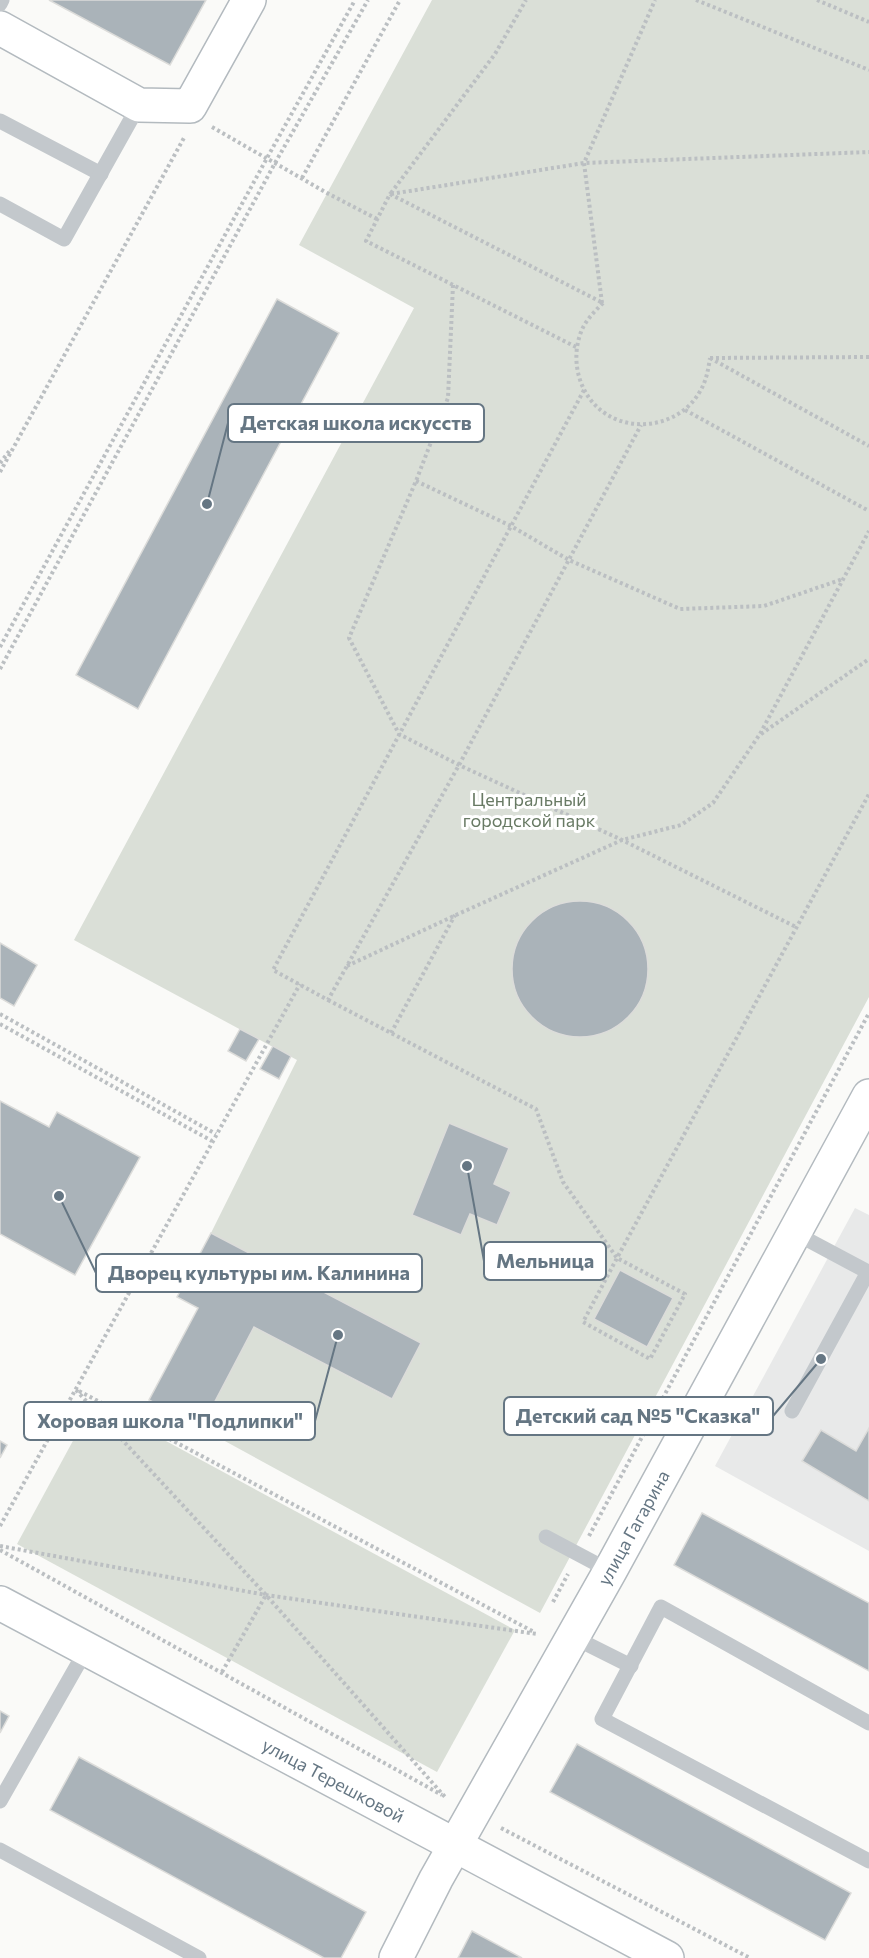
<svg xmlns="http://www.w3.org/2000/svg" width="869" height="1958" font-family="Commissioner,sans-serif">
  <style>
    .built { fill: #e8e9e9 }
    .green { fill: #dadfd7 }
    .building { fill: #aab3b9; stroke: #dcdcda; stroke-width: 1.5 }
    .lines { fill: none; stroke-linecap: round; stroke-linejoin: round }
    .secondary-casing { stroke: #b3babf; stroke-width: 36 }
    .path { stroke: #bbbfc2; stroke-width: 4; stroke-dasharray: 3 3; stroke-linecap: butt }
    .lane { stroke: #c3c8cc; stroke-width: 15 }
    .secondary { stroke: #fff; stroke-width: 33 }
    .labels { text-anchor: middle; stroke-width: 6; stroke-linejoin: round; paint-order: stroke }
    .park-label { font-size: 18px; fill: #687a64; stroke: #fff }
    .street-label { font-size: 18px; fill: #657683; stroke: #fff }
    .leader { fill: none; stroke: #657683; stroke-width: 2 }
    .callout-dot { fill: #657683; stroke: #fff; stroke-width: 2 }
    .callout { fill: #fff; stroke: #657683; stroke-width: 2 }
    .callout-label { font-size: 20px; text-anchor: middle; font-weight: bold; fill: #657683 }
  </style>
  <rect width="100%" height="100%" fill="#fafaf8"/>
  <!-- built -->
  <path class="built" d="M855,1208L869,1215V1551L715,1466Z"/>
  <!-- green -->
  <g class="green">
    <path d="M432,0H869V997L540,1613L201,1428L254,1327L391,1399L421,1343L211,1233L297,1060L74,940L414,308L299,245Z"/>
    <path d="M94,1402L515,1630L437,1772L17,1544Z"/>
  </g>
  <!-- building -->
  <g class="building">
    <path d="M49,0H206L170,65Z"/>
    <path d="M277,299L339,333L138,709L76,675Z"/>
    <circle cx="580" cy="969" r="68"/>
    <path d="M0,943L37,965L14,1006L0,998Z"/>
    <path d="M240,1029L259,1039L246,1061L228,1051Z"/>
    <path d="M273,1046L291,1056L279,1079L260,1069Z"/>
    <path d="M0,1101L49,1127L57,1112L140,1157L75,1275L0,1234Z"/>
    <path d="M449,1123L509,1148L494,1184L511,1192L497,1225L470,1214L461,1235L412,1215Z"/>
    <path d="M211,1233L421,1343L392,1399L254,1327L201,1428L149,1400L198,1308L177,1297Z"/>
    <path d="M620,1270L673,1298L647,1347L594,1319Z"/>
    <path d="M869,1428V1501L802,1461L821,1430L856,1451Z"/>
    <path d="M0,1441L7,1445L0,1458Z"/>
    <path d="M702,1513L869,1603V1671L674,1565Z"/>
    <path d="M0,1711L9,1716L0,1733Z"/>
    <path d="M577,1744L851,1893L825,1940L550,1792Z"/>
    <path d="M79,1757L366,1912L341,1958H324L50,1810Z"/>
    <path d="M472,1931L522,1958H458Z"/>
  </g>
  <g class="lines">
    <defs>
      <g id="secondary">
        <path d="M0,28L139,105L190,106L249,0"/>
        <path d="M0,1603L667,1958"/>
        <path d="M396,1958L436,1879L610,1571L869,1096"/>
      </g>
    </defs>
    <!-- secondary casing -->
    <use href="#secondary" class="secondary-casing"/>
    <!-- path -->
    <g class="path">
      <path d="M696,0L869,70"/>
      <path d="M817,0L869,22"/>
      <path d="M212,127L327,193L377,219"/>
      <path d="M302,178L400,0"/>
      <path d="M391,193L495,54L526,0"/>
      <path d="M391,194L584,163L869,152"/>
      <path d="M453,285L448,398L416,481L349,638L399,734L459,765L622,840L796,927"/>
      <path d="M602,303L584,163L655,0"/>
      <path d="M603,303C594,312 585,321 581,332C568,366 583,407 618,420C647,431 683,420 699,393C706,382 708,371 710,358"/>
      <path d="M576,347L366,241L390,194L603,303"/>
      <path d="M710,358L869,446"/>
      <path d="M710,358L869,357"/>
      <path d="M584,390L273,970L328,1000L459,765L641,425"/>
      <path d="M685,410L869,511"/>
      <path d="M0,463L11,449"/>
      <path d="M0,472L185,136"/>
      <path d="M416,481L511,526L569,560L680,609L764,606L843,579"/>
      <path d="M0,647L267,158L355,0"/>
      <path d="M0,669L275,163L368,0"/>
      <path d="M761,734L869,659"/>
      <path d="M347,966L456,915L622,840L681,825L713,803L760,734L869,531"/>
      <path d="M328,1000L536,1109L563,1182L617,1258L685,1294L650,1359L583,1322L617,1258L869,794"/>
      <path d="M0,1014L216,1134"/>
      <path d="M0,1024L212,1141"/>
      <path d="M391,1033L455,915"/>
      <path d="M76,1390L266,1595L445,1797"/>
      <path d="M79,1391L534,1632"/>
      <path d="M0,1526L300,984"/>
      <path d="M589,1536L869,1013"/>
      <path d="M0,1546L266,1595L537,1634"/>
      <path d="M0,1550L442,1795"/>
      <path d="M553,1602L568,1574"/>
      <path d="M222,1672L266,1595"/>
      <path d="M501,1828L750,1958"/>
    </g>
    <!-- lane -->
    <g class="lane">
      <path d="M0,4L2,0"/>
      <path d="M0,121L101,174"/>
      <path d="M0,204L64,239L139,105"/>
      <path d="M792,1411L868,1272L795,1233"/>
      <path d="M546,1537L610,1571"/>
      <path d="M573,1637L631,1666"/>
      <path d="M869,1723L661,1607L602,1719L869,1861"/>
      <path d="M0,1801L86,1650"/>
      <path d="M0,1850L199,1958"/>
    </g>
    <!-- secondary -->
    <use href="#secondary" class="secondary"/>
  </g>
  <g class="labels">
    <!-- park labels -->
    <g class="park-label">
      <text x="529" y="806">Центральный<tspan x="529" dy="21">городской парк</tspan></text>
    </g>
    <!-- street labels -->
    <g class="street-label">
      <text transform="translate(634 1528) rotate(-61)" y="6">улица Гагарина</text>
      <text transform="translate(333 1781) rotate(28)" y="6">улица Терешковой</text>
    </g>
  </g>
  <!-- callouts -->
  <path class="leader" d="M207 504L228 423M467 1166L484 1261M59 1196L96 1273M821 1359L773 1416M338 1335L315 1421"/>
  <g class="callout-dot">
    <circle cx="207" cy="504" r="6"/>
    <circle cx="467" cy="1166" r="6"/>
    <circle cx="59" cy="1196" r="6"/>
    <circle cx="821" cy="1359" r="6"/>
    <circle cx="338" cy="1335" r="6"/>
  </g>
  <g class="callout">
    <rect x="228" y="404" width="256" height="38" rx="6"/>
    <rect x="484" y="1242" width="122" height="38" rx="6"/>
    <rect x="96" y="1254" width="326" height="38" rx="6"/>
    <rect x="504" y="1397" width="269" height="38" rx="6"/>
    <rect x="24" y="1402" width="291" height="38" rx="6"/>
  </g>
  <g class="callout-label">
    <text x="356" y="430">Детская школа искусств</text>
    <text x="545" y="1268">Мельница</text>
    <text x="259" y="1280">Дворец культуры им. Калинина</text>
    <text x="638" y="1423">Детский сад №5 "Сказка"</text>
    <text x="170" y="1428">Хоровая школа "Подлипки"</text>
  </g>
</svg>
